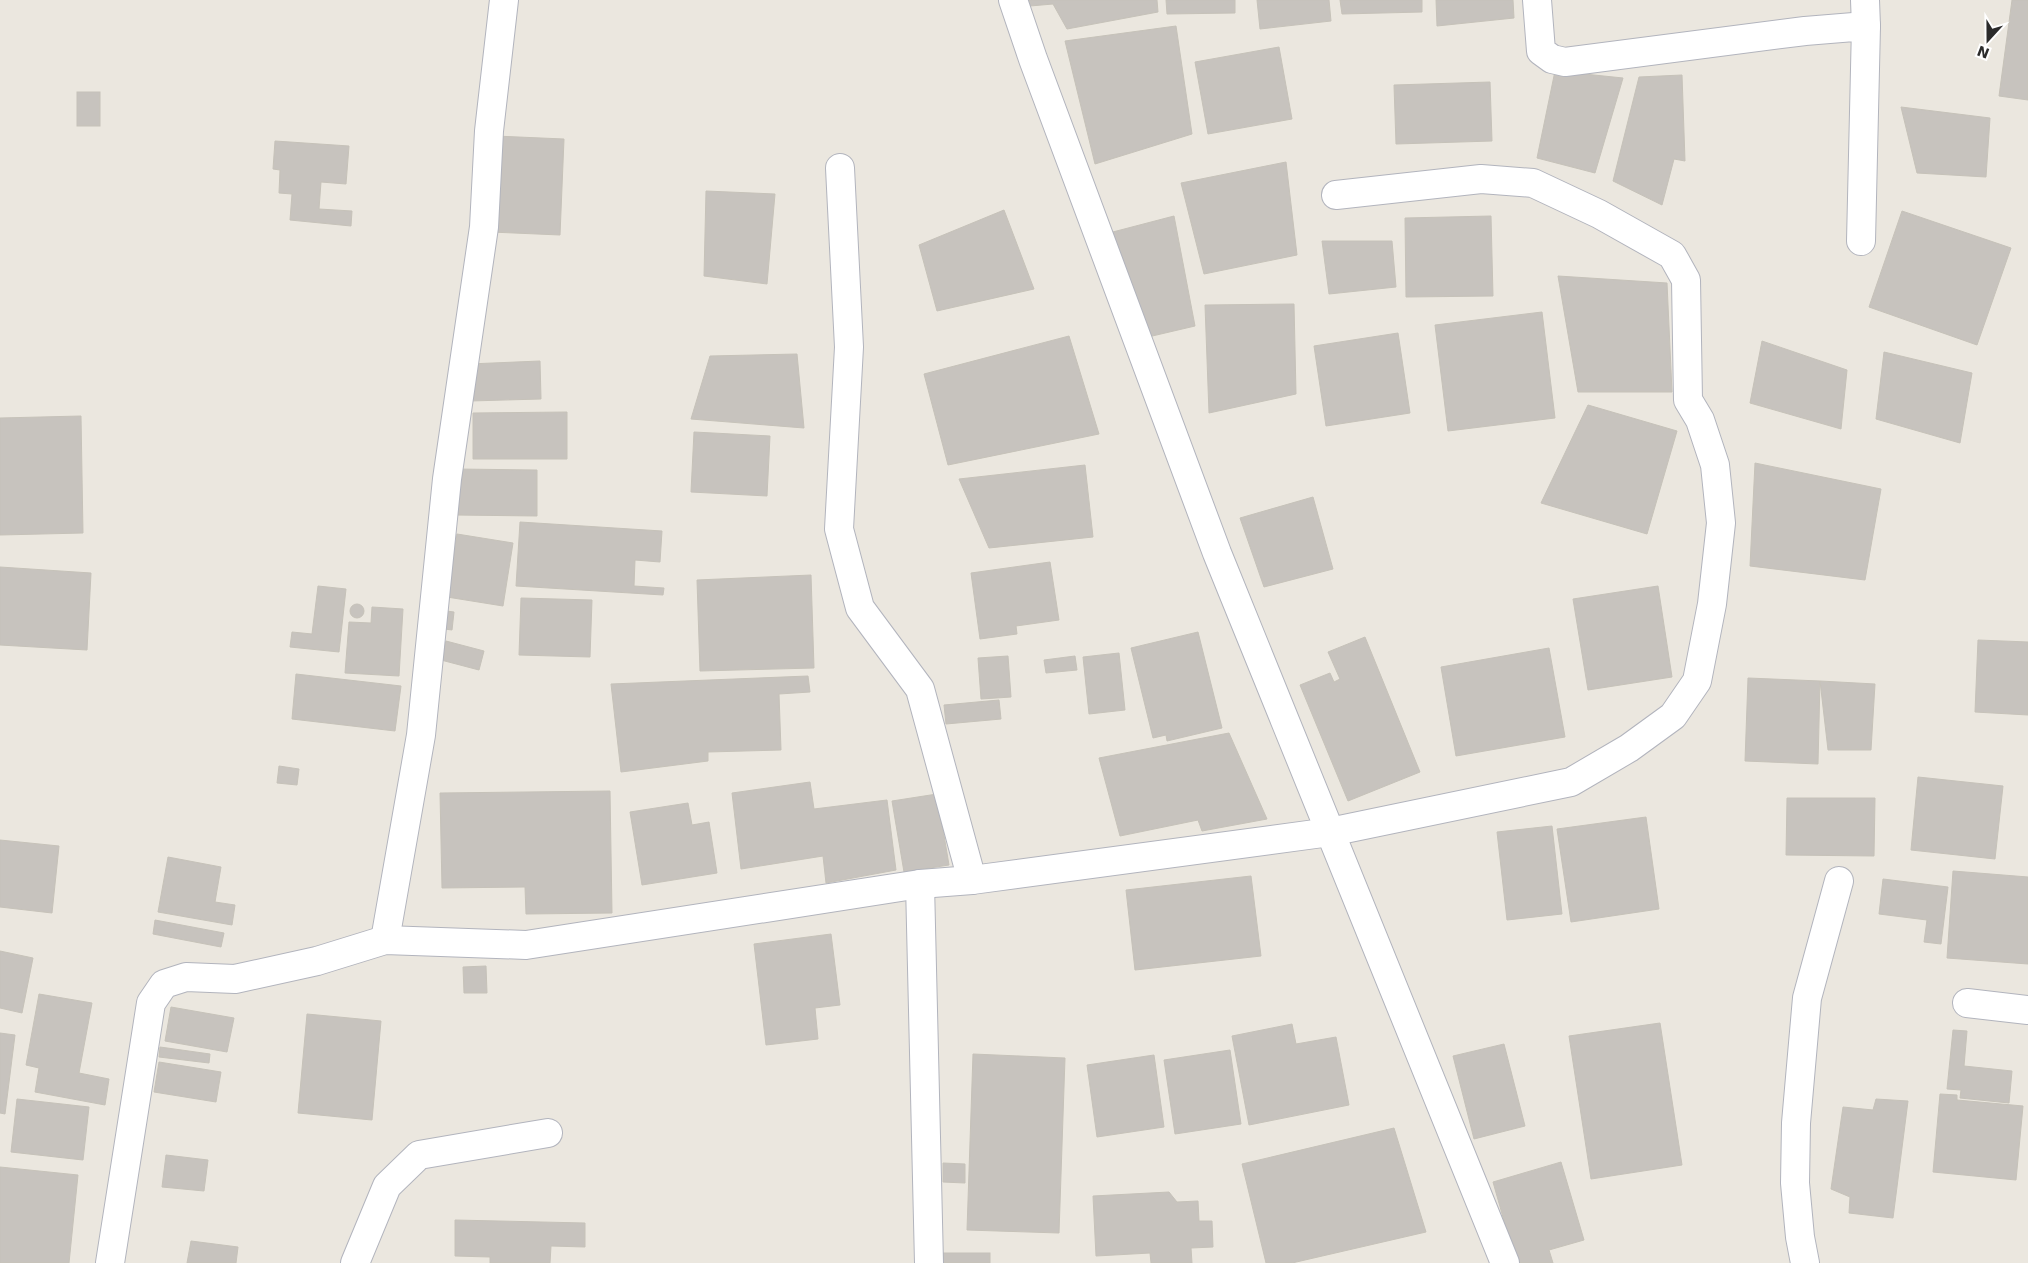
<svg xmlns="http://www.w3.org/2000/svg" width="2028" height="1263" font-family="'DejaVu Sans',sans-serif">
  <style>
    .building { fill: #c7c3be; stroke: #c6c2b9 }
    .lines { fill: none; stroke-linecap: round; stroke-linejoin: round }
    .street-casing { stroke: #b2b4bd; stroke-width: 30 }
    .secondary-casing { stroke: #b2b4bd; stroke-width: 30 }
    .street { stroke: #fff; stroke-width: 28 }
    .secondary { stroke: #fff; stroke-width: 28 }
  </style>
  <rect width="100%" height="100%" fill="#ebe7df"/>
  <!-- building -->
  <g class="building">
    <path d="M1029,0H1157L1158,12L1067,29L1053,4L1030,6Z"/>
    <path d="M1166,0H1235V13L1167,14Z"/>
    <path d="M1257,0H1329L1331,21L1260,29Z"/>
    <path d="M1340,0H1422V12L1342,14Z"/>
    <path d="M1436,0H1513L1514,18L1437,26Z"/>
    <path d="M2012,0H2028V100L1999,96Z"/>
    <path d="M1176,26L1192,134L1095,164L1065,41Z"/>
    <path d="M1279,47L1292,119L1208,134L1195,62Z"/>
    <path d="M1555,71L1623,78L1595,173L1537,158Z"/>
    <path d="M1682,75L1685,161L1674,159L1662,205L1613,181L1639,77Z"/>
    <path d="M1490,82L1492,141L1396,144L1394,85Z"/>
    <rect x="77" y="92" width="23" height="34"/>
    <path d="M1901,107L1990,118L1986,177L1917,173Z"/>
    <path d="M495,136L564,139L560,235L491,232Z"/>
    <path d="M275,141L349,146L346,184L321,182L319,209L352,211L351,226L290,220L292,194L279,193L280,170L273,169Z"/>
    <path d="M1286,162L1297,255L1204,274L1181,183Z"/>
    <path d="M706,191L775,194L767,284L704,276Z"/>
    <path d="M1004,210L1034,289L937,311L919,245Z"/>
    <path d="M1902,211L2011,248L1977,345L1869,307Z"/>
    <path d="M1174,216L1195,326L1148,337L1109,233Z"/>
    <path d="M1491,216L1493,296L1406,297L1405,218Z"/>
    <path d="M1322,241H1392L1396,287L1329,294Z"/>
    <path d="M1558,276L1667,283L1672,392H1578Z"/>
    <path d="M1294,304L1296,394L1209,413L1205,305Z"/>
    <path d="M1542,312L1555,418L1448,431L1435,325Z"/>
    <path d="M1398,333L1410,413L1326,426L1314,346Z"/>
    <path d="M1069,336L1099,434L948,465L924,374Z"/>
    <path d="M1762,341L1847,370L1841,429L1750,403Z"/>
    <path d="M1884,352L1972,373L1960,443L1876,419Z"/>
    <path d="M797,354L804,428L691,419L710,356Z"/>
    <path d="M540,361L541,399L470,401L469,364Z"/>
    <path d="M1588,405L1677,431L1647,534L1541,503Z"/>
    <path d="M567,412V459H473V413Z"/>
    <path d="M81,416L83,533L0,535V418Z"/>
    <path d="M694,432L770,436L767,496L691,492Z"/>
    <path d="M1755,463L1881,489L1865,580L1750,566Z"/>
    <path d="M1085,465L1093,537L989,548L959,479Z"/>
    <path d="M456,469L537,470V516L455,515Z"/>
    <path d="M1313,497L1333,569L1264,587L1240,518Z"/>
    <path d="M520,522L662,531L660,562L635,560L634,586L664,588L663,595L516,586Z"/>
    <path d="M457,534L513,543L503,606L447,597Z"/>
    <path d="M1050,562L1059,620L1016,626L1017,634L980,639L971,573Z"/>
    <path d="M0,567L91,573L87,650L0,645Z"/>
    <path d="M811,575L814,668L700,671L697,580Z"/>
    <path d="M318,586L346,589L339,652L290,647L292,632L312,634Z"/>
    <path d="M1658,586L1672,677L1588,690L1573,599Z"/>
    <path d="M521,598L592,600L590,657L519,655Z"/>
    <circle cx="357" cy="611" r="7"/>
    <path d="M372,607L403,609L399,676L345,673L349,622L371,623Z"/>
    <path d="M439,610L454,612L452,630L437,628Z"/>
    <path d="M1198,632L1222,728L1167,741L1166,735L1153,738L1131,648Z"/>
    <path d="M1365,637L1420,772L1348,801L1300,685L1330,673L1334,682L1340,679L1328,652Z"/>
    <path d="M1978,640L2028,642V715L1975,712Z"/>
    <path d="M446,641L484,651L479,670L441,660Z"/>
    <path d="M1549,648L1565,737L1456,756L1441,667Z"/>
    <path d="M1119,653L1125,710L1089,714L1083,657Z"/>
    <path d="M1008,656L1011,697L981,699L978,658Z"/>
    <path d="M1075,656L1077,670L1046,673L1044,660Z"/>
    <path d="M296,674L401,686L395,731L292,719Z"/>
    <path d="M808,676L810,692L779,694L781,750L708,752V761L621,772L611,684Z"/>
    <path d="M1748,678L1820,681L1818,764L1745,761Z"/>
    <path d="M1820,681L1875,684L1871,750H1828Z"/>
    <path d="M999,700L1001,719L946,724L944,705Z"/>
    <path d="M1229,733L1267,819L1202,831L1198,820L1120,836L1099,758Z"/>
    <path d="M279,766L299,769L297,785L277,783Z"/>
    <path d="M1918,777L2003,786L1995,859L1911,850Z"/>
    <path d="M810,782L814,809L887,800L896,870L826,883L823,856L741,869L732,793Z"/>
    <path d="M610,791L612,913L526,914L525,887L442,888L440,793Z"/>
    <path d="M937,794L949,865L904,872L892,801Z"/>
    <path d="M1787,798H1875L1874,856L1786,855Z"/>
    <path d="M688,803L692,825L709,822L717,873L642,885L630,812Z"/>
    <path d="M1646,817L1659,909L1571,922L1557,829Z"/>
    <path d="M1552,826L1562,914L1507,920L1497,832Z"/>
    <path d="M0,840L59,846L52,913L0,907Z"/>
    <path d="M168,857L221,867L215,902L235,905L232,925L158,912Z"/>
    <path d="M1953,871L2028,877V964L1947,958Z"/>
    <path d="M1251,876L1261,956L1135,970L1126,890Z"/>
    <path d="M1883,879L1948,887L1941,944L1924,942L1927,920L1879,914Z"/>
    <path d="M155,920L224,933L221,947L153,934Z"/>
    <path d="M831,934L840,1005L815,1008L818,1039L766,1045L754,944Z"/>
    <path d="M0,951L33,958L22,1013L0,1008Z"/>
    <path d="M486,966L487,993H464L463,967Z"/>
    <path d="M39,994L92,1003L79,1073L109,1079L105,1105L35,1092L39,1068L26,1065Z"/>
    <path d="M171,1007L234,1018L227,1052L165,1041Z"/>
    <path d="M307,1014L381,1021L372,1120L298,1113Z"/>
    <path d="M1660,1023L1682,1165L1591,1179L1569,1036Z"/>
    <path d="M1292,1024L1296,1044L1336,1037L1349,1105L1249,1125L1232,1036Z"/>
    <path d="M1953,1030L1967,1031L1964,1066L2012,1071L2009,1103L1960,1098L1961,1090L1947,1089Z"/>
    <path d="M0,1033L15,1035L5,1114L0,1113Z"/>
    <path d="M1504,1044L1525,1126L1474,1139L1453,1056Z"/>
    <path d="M160,1047L210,1054L209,1063L159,1057Z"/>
    <path d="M1230,1050L1241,1124L1175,1134L1164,1060Z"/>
    <path d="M973,1054L1065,1058L1059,1233L967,1230Z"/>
    <path d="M1154,1055L1164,1127L1097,1137L1087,1065Z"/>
    <path d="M159,1062L221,1072L216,1102L154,1092Z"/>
    <path d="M1940,1094L1957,1095V1100L2023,1106L2016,1180L1933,1172Z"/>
    <path d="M17,1099L89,1107L83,1160L11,1152Z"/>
    <path d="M1876,1099L1908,1101L1893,1218L1849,1213L1850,1197L1831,1189L1843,1107L1873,1110Z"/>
    <path d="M1394,1128L1426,1232L1292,1263H1266L1242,1164Z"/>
    <path d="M166,1155L208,1160L204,1191L162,1187Z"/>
    <path d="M1561,1162L1584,1240L1549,1250L1553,1263H1516L1493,1182Z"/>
    <path d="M943,1163L965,1164V1183L943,1182Z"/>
    <path d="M0,1167L78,1175L69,1263H0Z"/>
    <path d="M1169,1192L1177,1202L1198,1201L1199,1221H1212L1213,1247L1191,1248L1192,1263H1151L1150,1253L1096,1256L1093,1196Z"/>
    <path d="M455,1220L585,1223V1247L551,1246L550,1263H490V1257L455,1256Z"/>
    <path d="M191,1241L238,1247L236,1263H187Z"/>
    <rect x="940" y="1253" width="50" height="10"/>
  </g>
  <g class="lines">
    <defs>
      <g id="street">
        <path d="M1537,0L1541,51L1552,59L1565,62L1805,31L1866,26L1861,241"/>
        <path d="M1865,0L1866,26"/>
        <path d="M840,168L849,347L839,529L860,608L920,689L972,880"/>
        <path d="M920,884L929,1263"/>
        <path d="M385,940L421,735L447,479L484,227L489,131L504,0"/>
        <path d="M1967,1003L2028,1010"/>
        <path d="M110,1263L151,1003L164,984L186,977L235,979L317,961L385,940L526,945L920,884L972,880L1330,832L1571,782L1629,748L1673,716L1697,681L1712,604L1721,523L1715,465L1700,420L1688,400L1686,280L1672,255L1599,214L1533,183L1481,179L1336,195"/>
        <path d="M355,1263L387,1186L419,1155L548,1133"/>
        <path d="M1805,1263L1800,1237L1795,1183L1796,1123L1807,998L1839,881"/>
      </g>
      <path id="secondary" d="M1013,0L1033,59L1217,553L1505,1263"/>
    </defs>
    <!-- street casing -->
    <use href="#street" class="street-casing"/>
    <!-- secondary casing -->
    <use href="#secondary" class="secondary-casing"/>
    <!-- street -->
    <use href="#street" class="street"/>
    <!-- secondary -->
    <use href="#secondary" class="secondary"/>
  </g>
  <!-- north arrow -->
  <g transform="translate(1988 40) rotate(201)" stroke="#ffffff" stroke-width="4" paint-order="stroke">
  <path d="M0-4L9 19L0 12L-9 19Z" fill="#2b2b2b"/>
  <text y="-8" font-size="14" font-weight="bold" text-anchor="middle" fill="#2b2b2b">N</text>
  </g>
</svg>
